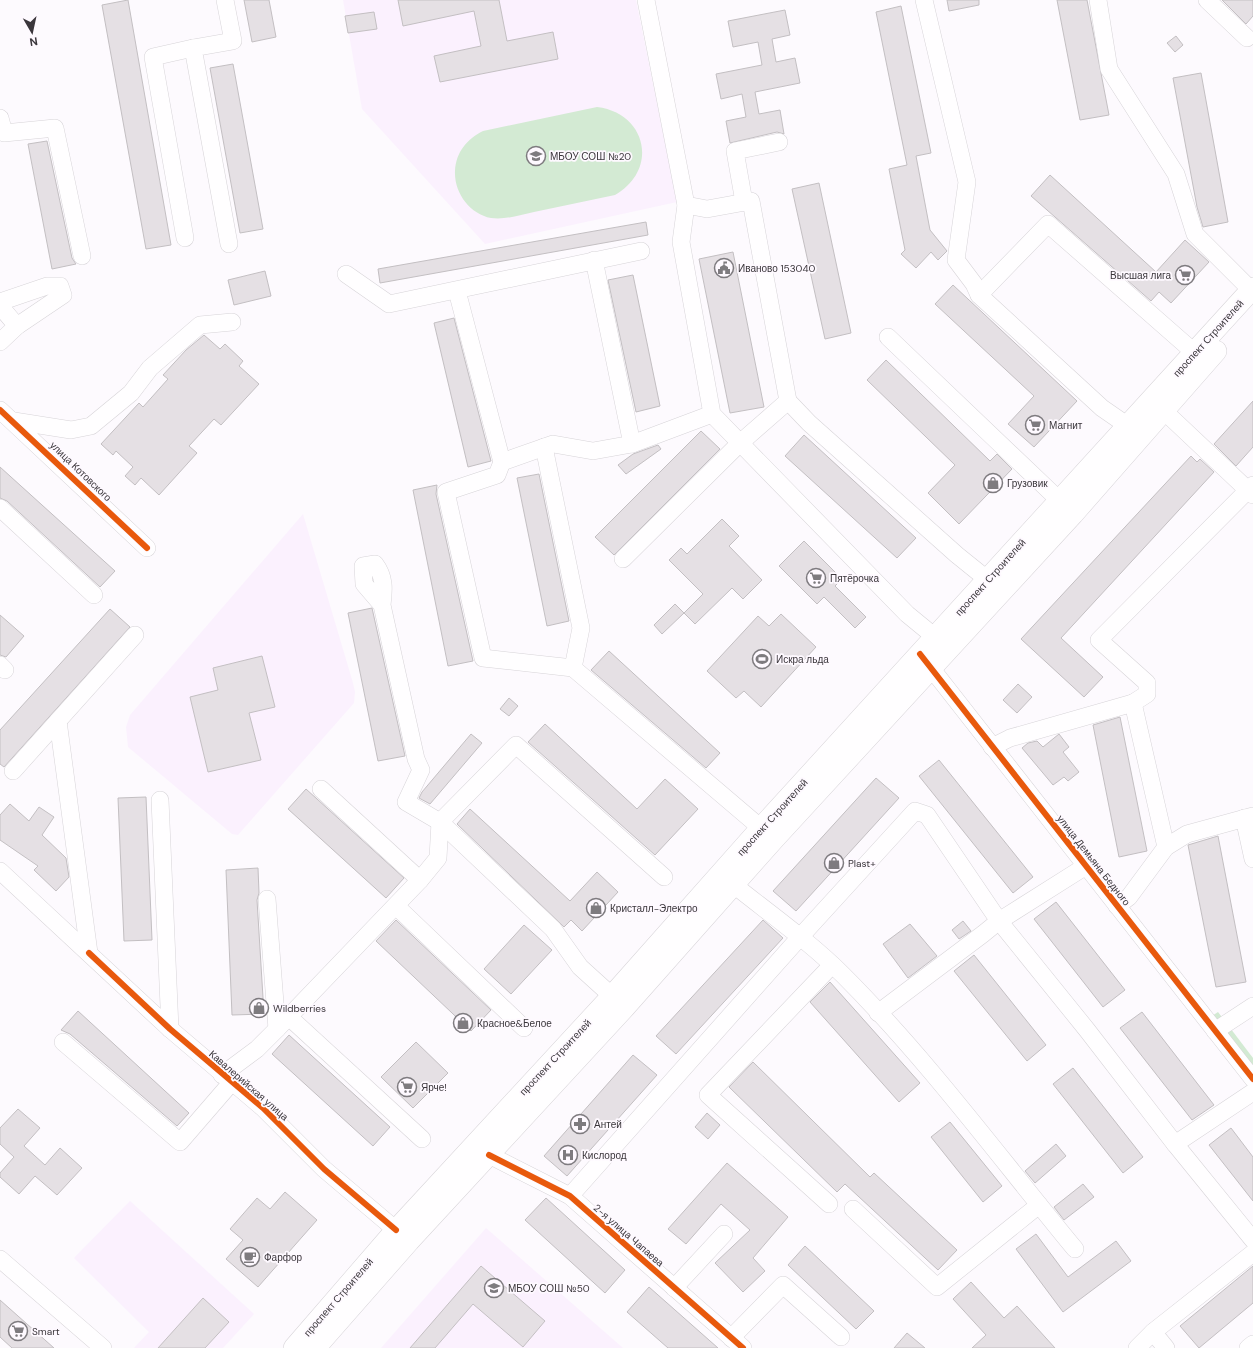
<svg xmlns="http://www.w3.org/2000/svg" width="1253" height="1348" font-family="'DM Sans',sans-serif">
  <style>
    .built { fill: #fbf1fe }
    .green { fill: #d3ead3 }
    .building { fill: #e5e0e4; stroke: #c3bfc2 }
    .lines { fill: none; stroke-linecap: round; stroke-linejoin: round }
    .minor-casing { stroke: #d7d4d8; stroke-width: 18 }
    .major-casing { stroke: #d7d4d8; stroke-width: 22 }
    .minor { stroke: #fffeff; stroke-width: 17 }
    .major { stroke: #fffeff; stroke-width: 21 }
    .cycleway-casing { stroke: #fef9ff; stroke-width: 8 }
    .cycleway { stroke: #e8590c; stroke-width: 6 }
    .labels { text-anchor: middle; stroke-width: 3.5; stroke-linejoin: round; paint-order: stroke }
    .poi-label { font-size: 10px; fill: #3a363b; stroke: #fef9ff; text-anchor: start }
    .street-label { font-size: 10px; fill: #3a363b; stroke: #fef9ff }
  </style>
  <rect width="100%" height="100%" fill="#fdfafe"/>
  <!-- built -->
  <g class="built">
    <path d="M343,0H636L677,202L485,244L362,109Z"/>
    <path d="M303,514L353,683L355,692L354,703L238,835L232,834L128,747L126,727L130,715Z"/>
    <path d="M130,1201L254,1314L223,1348H134L149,1332L74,1258Z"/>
    <path d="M486,1228L623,1348H381Z"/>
  </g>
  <!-- green -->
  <g class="green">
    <path d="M597,107C647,113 659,170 615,195C588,201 561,206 534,212C520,215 505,220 491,218C470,214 454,193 455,171C456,152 467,139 483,131Z"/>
    <path d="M1218,1012L1253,1058V1075L1209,1018Z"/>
  </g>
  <!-- building -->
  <g class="building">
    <path d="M128,0L171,245L146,249L102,5Z"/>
    <path d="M244,0H269L276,37L252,42Z"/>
    <path d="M398,0H499L507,41L553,32L558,59L440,82L434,56L481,46L474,11L403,26Z"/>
    <path d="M947,0H979V5L949,11Z"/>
    <path d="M1057,0H1087L1109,115L1080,120Z"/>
    <path d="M1222,0H1253V16L1246,24Z"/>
    <path d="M901,6L931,153L916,156L930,230L947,251L938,260L931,252L916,268L901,254L905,250L889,169L907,165L876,12Z"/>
    <path d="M785,10L790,35L772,39L776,62L795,58L800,83L755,92L759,114L780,110L784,134L777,132L730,143L726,121L746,117L742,94L721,99L716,74L762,65L758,42L733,47L728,21Z"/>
    <path d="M374,12L377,29L348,33L345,16Z"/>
    <path d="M1176,36L1183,45L1175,52L1167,43Z"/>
    <path d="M233,64L263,229L240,233L210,68Z"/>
    <path d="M1201,73L1228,222L1203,227L1197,207L1173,78Z"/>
    <path d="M47,141L72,258L76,264L52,269L28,144Z"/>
    <path d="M1050,175L1156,272L1185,240L1209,262L1171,303L1159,292L1151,301L1031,196Z"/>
    <path d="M819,183L851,333L825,339L792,189Z"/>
    <path d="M646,222L648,235L380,283L378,269Z"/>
    <path d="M733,252L764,407L730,413L699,259Z"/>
    <path d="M265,271L271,296L234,305L228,280Z"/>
    <path d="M633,275L660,406L636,412L608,280Z"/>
    <path d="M953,285L1077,401L1034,447L1008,424L1034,396L935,304Z"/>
    <path d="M454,318L491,461L468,467L434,323Z"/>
    <path d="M204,335L220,349L225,344L243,361L239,366L259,384L221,425L214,419L189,446L197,453L159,495L141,478L135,485L125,476L133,467L116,451L113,455L101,444L139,403L143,407L168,379L163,375L186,350Z"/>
    <path d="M886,360L990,461L997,454L1012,469L959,524L928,493L955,465L867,380Z"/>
    <path d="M1253,401V447L1236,466L1214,444Z"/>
    <path d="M701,431L720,449L614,555L595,537Z"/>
    <path d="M804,435L916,538L897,558L785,456Z"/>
    <path d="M658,445L661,449L626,474L618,465L633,454Z"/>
    <path d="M1191,456L1197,462L1200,459L1214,472L1061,638L1103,677L1084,697L1021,639Z"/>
    <path d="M0,467L115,571L100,587L7,501L0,498Z"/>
    <path d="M539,474L569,621L547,626L517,478Z"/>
    <path d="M437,485L436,494L473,661L448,666L413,490Z"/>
    <path d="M722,519L739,536L729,546L762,580L743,599L732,588L695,624L684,613L703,594L669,560L681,548L687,554Z"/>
    <path d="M804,541L842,579L835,586L866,617L855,628L824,597L817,604L779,566Z"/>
    <path d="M675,604L684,613L662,634L654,625Z"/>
    <path d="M372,608L405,756L378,761L348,613Z"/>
    <path d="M110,609L130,627L4,767L0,764V730Z"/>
    <path d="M781,614L816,647L761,707L744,691L736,698L707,671L758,616L769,626Z"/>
    <path d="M0,615L24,636L6,657L0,655Z"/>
    <path d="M609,651L720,753L706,768L591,670Z"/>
    <path d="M262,656L275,707L249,713L261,760L208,772L190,697L218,690L213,668Z"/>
    <path d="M1018,684L1032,697L1017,713L1003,700Z"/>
    <path d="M509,698L518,706L509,716L500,709Z"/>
    <path d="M1120,717L1147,851L1119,857L1093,725Z"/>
    <path d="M545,724L637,809L665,779L698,809L655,855L528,742Z"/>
    <path d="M471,734L482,743L430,804L419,798L422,792Z"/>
    <path d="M1059,734L1069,747L1063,752L1079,772L1068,781L1064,777L1053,785L1022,748L1028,743L1037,741L1043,747Z"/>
    <path d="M939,760L1033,877L1013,893L919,776Z"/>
    <path d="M876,778L899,798L796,911L773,891Z"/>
    <path d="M306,789L404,878L386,898L288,809Z"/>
    <path d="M146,797L152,940L124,941L118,798Z"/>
    <path d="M10,804L29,821L39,807L54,817L42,835L66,858L69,877L56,891L34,870L38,866L0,840V815Z"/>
    <path d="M470,809L570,901L597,872L618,892L582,931L571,920L564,927L457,824Z"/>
    <path d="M1218,836L1246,982L1216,987L1188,845Z"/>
    <path d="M258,868L259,893L257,900L264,1014L232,1015L226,870Z"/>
    <path d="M1056,902L1125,990L1103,1007L1034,919Z"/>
    <path d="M396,920L491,1010L471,1031L376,941Z"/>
    <path d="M763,920L783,938L676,1054L656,1036Z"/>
    <path d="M963,921L971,931L959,939L952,930Z"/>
    <path d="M910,924L937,956L908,978L883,944Z"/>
    <path d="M524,925L552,950L511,994L484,969Z"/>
    <path d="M974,955L1046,1045L1027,1061L954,971Z"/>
    <path d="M830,982L920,1083L899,1102L810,1002Z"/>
    <path d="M78,1011L189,1113L177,1126L70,1034L61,1030Z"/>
    <path d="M1142,1012L1214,1105L1192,1120L1120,1028Z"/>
    <path d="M289,1035L390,1127L373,1146L272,1054Z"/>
    <path d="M416,1042L448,1073L413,1108L381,1077Z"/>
    <path d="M633,1055L657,1075L567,1176L544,1156Z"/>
    <path d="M753,1062L870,1177L874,1173L957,1250L938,1270L845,1184L837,1192L729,1087Z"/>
    <path d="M1073,1068L1143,1157L1123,1173L1053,1084Z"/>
    <path d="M18,1109L40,1128L24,1146L45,1165L60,1148L82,1168L57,1195L35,1176L19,1194L0,1177V1173L14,1157L0,1144V1128Z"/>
    <path d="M707,1113L720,1125L708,1139L695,1127Z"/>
    <path d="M950,1122L1002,1186L983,1202L931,1137Z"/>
    <path d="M1231,1128L1253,1157V1201L1209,1145Z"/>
    <path d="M1056,1144L1066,1156L1035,1183L1025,1171Z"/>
    <path d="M727,1163L788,1217L753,1258L765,1271L743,1292L715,1263L750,1230L721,1204L686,1244L668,1229Z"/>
    <path d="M1083,1184L1094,1197L1064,1220L1054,1207Z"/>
    <path d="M285,1192L317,1220L258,1287L226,1259L243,1240L230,1229L257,1198L270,1209Z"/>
    <path d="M546,1198L625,1270L605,1293L525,1220Z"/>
    <path d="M1036,1234L1068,1277L1116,1241L1131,1261L1063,1312L1016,1249Z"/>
    <path d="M805,1246L874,1311L856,1329L788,1265Z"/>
    <path d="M481,1266L545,1321L523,1347L473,1304L435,1348H410Z"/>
    <path d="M1253,1266V1303L1199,1348L1180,1326Z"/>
    <path d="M971,1282L1004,1318L1017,1306L1055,1348H972L986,1335L953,1299Z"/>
    <path d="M649,1287L718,1348H668L627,1312Z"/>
    <path d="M203,1298L229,1322L205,1348H158Z"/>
    <path d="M0,1300L54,1348H12L0,1337Z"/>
    <path d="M907,1333L925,1348H894Z"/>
  </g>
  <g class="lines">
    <defs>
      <g id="minor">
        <path d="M225,0L233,41L193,48L229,244"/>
        <path d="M646,0L686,205L681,242L712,414L907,614L935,637"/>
        <path d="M924,0L967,182L956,260L974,284L979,295L1102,408L1128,426"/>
        <path d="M1098,0L1109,69L1176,174L1195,234L1251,290"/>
        <path d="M1207,0L1247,38"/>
        <path d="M0,118L4,133L55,128L82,256"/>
        <path d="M744,202L735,151L779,142"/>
        <path d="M185,238L153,57L193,48"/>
        <path d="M346,274L389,304L641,251"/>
        <path d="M457,291L502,462L553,444L593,451L632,444L594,260"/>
        <path d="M979,295L1048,224L1195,353"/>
        <path d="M0,302L47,286H60L63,295L17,326L0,342"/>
        <path d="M0,306L17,326"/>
        <path d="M888,337L1059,500"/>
        <path d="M788,401L809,423L957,555L988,580"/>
        <path d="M0,410L147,548"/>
        <path d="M1164,411L1253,495"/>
        <path d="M14,421L71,430L91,426L131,393L150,368L200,325L232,322"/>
        <path d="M632,444L712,414"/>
        <path d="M502,462L497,475L446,492L483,658L573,668L581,628L544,447"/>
        <path d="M0,508L94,595"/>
        <path d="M623,559L740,443L788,401L751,201L707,209L686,205"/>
        <path d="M382,605C384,590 385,577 375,564L363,566L364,584L382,605L416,759L421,770L406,802L440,822L553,929L580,967L612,996"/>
        <path d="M924,659L1253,1079"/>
        <path d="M0,665L5,670"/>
        <path d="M573,668L761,828"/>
        <path d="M1133,703L1147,694V683L1099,640L1253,485"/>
        <path d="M58,721L89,953"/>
        <path d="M992,747L1010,738L1133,703L1166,847"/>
        <path d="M13,771L135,635"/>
        <path d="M321,789L420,880"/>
        <path d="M160,800L170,1029"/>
        <path d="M1244,818L1253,859"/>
        <path d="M0,871L170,1029L263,1108L324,1169L396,1230"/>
        <path d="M734,885C770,914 810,942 843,975C928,1060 999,1157 1075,1249"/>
        <path d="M267,899L277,1029"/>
        <path d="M396,906L524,1028"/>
        <path d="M1117,906L1129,897L1166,847L1187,834L1253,816"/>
        <path d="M878,1013L983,934L999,921L1086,866"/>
        <path d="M289,1017L422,1139"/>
        <path d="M1215,1031L1253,1006"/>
        <path d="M63,1042L180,1142L231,1083"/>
        <path d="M222,1075L257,1049L277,1029L420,880L438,858L440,822L516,745L664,877"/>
        <path d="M1253,1092L1175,1144L1253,1240"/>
        <path d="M489,1155L570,1196L743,1348"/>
        <path d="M570,1196L800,937L915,811L927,815L999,921L1087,1030L1175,1144"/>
        <path d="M829,1204L708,1095L832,965"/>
        <path d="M853,1209L937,1287L1039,1205"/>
        <path d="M0,1259L103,1348"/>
        <path d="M674,1288L724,1234"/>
        <path d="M1153,1332L1253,1253"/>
        <path d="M731,1338L783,1285L841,1337"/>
        <path d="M1137,1348L1153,1332L1166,1348"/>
        <path d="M1248,1348L1253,1344"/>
      </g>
      <g id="major">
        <path d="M294,1348L396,1230L612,996L761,828L1253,288"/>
        <path d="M315,1348L409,1241L625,1007L774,839L1073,514L1216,351"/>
      </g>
    </defs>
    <!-- minor casing -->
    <use href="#minor" class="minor-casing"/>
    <!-- major casing -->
    <use href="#major" class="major-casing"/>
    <!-- minor -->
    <use href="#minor" class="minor"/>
    <!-- major -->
    <use href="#major" class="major"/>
    <defs>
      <g id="cycleway">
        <path d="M0,410L147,548"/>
        <path d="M920,654L1253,1079"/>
        <path d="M89,953L170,1029L263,1108L324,1169L396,1230"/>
        <path d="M489,1155L570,1196L743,1348"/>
      </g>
    </defs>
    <!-- cycleway casing -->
    <use href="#cycleway" class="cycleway-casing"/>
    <!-- cycleway -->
    <use href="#cycleway" class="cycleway"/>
  </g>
  <!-- icons -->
  <defs>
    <symbol id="school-ring" viewBox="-11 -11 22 22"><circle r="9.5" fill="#fef9ff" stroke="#7e7b7f" stroke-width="1.5"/><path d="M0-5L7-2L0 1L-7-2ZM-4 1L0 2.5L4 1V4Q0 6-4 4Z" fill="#7e7b7f"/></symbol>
    <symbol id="civic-ring" viewBox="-11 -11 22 22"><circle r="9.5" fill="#fef9ff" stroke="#7e7b7f" stroke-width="1.5"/><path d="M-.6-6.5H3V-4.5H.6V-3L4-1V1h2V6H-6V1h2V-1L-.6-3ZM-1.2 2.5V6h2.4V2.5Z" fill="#7e7b7f"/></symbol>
    <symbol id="supermarket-ring" viewBox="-11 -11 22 22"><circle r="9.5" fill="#fef9ff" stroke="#7e7b7f" stroke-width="1.5"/><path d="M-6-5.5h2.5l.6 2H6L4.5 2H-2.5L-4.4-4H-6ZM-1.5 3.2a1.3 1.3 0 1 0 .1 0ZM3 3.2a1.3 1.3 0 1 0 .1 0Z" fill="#7e7b7f"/></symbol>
    <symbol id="shop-ring" viewBox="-11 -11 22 22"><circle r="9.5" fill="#fef9ff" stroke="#7e7b7f" stroke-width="1.5"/><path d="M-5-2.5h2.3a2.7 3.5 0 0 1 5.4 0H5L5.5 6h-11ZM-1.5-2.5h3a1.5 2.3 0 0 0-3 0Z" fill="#7e7b7f"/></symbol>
    <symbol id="stadium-ring" viewBox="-11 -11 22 22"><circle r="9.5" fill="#fef9ff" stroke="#7e7b7f" stroke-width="1.5"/><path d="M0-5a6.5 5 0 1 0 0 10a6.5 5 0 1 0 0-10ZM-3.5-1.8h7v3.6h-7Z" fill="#7e7b7f"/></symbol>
    <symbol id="pharmacy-ring" viewBox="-11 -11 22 22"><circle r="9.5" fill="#fef9ff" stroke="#7e7b7f" stroke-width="1.5"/><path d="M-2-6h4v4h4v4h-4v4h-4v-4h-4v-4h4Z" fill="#7e7b7f"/></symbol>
    <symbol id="hospital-ring" viewBox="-11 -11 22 22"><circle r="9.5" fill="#fef9ff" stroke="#7e7b7f" stroke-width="1.5"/><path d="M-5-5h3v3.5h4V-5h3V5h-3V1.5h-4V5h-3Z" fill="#7e7b7f"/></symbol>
    <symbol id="cafe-ring" viewBox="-11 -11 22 22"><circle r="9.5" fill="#fef9ff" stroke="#7e7b7f" stroke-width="1.5"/><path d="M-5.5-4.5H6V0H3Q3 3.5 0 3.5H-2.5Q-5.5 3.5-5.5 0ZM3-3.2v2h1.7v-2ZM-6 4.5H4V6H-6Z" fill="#7e7b7f"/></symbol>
  </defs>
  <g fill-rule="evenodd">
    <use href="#school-ring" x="525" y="145" width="22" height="22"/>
    <use href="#civic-ring" x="713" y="257" width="22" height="22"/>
    <use href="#supermarket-ring" x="1174" y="264" width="22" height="22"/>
    <use href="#supermarket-ring" x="1024" y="414" width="22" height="22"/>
    <use href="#shop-ring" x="982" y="472" width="22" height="22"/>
    <use href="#supermarket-ring" x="805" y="567" width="22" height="22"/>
    <use href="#stadium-ring" x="751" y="648" width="22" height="22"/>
    <use href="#shop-ring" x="823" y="852" width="22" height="22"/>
    <use href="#shop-ring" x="585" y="897" width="22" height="22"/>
    <use href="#shop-ring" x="248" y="997" width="22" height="22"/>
    <use href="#shop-ring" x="452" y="1012" width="22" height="22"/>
    <use href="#supermarket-ring" x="396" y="1076" width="22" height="22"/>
    <use href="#pharmacy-ring" x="569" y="1113" width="22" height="22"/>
    <use href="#hospital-ring" x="557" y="1144" width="22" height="22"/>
    <use href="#cafe-ring" x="239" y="1246" width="22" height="22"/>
    <use href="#school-ring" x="483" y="1277" width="22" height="22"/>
    <use href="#supermarket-ring" x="7" y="1320" width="22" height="22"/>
  </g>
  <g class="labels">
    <!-- poi labels -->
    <g class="poi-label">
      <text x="550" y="160">МБОУ СОШ №20</text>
      <text x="738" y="272">Иваново 153040</text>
      <text x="1171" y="279" text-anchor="end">Высшая лига</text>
      <text x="1049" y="429">Магнит</text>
      <text x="1007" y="487">Грузовик</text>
      <text x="830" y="582">Пятёрочка</text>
      <text x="776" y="663">Искра льда</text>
      <text x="848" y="867">Plast+</text>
      <text x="610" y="912">Кристалл-Электро</text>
      <text x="273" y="1012">Wildberries</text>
      <text x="477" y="1027">Красное&amp;Белое</text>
      <text x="421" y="1091">Ярче!</text>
      <text x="594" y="1128">Антей</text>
      <text x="582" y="1159">Кислород</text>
      <text x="264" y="1261">Фарфор</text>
      <text x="508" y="1292">МБОУ СОШ №50</text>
      <text x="32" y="1335">Smart</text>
    </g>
    <!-- street labels -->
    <g class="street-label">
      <text transform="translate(1208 338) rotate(-48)" y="4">проспект Строителей</text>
      <text transform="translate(81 471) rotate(44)" y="4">улица Котовского</text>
      <text transform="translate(990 577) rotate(-48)" y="4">проспект Строителей</text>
      <text transform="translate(772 817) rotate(-48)" y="4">проспект Строителей</text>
      <text transform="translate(1094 860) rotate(52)" y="4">улица Демьяна Бедного</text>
      <text transform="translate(555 1057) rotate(-47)" y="4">проспект Строителей</text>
      <text transform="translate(249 1085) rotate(41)" y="4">Кавалерийская улица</text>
      <text transform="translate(629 1235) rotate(41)" y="4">2-я улица Чапаева</text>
      <text transform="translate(338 1297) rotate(-49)" y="4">проспект Строителей</text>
    </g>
  </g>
  <!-- north arrow -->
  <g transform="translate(32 32) rotate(171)" stroke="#fef9ff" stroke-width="3" paint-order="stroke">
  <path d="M0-3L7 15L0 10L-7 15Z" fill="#3a363b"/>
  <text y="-6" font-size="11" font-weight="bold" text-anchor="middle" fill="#3a363b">N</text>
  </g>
</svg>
